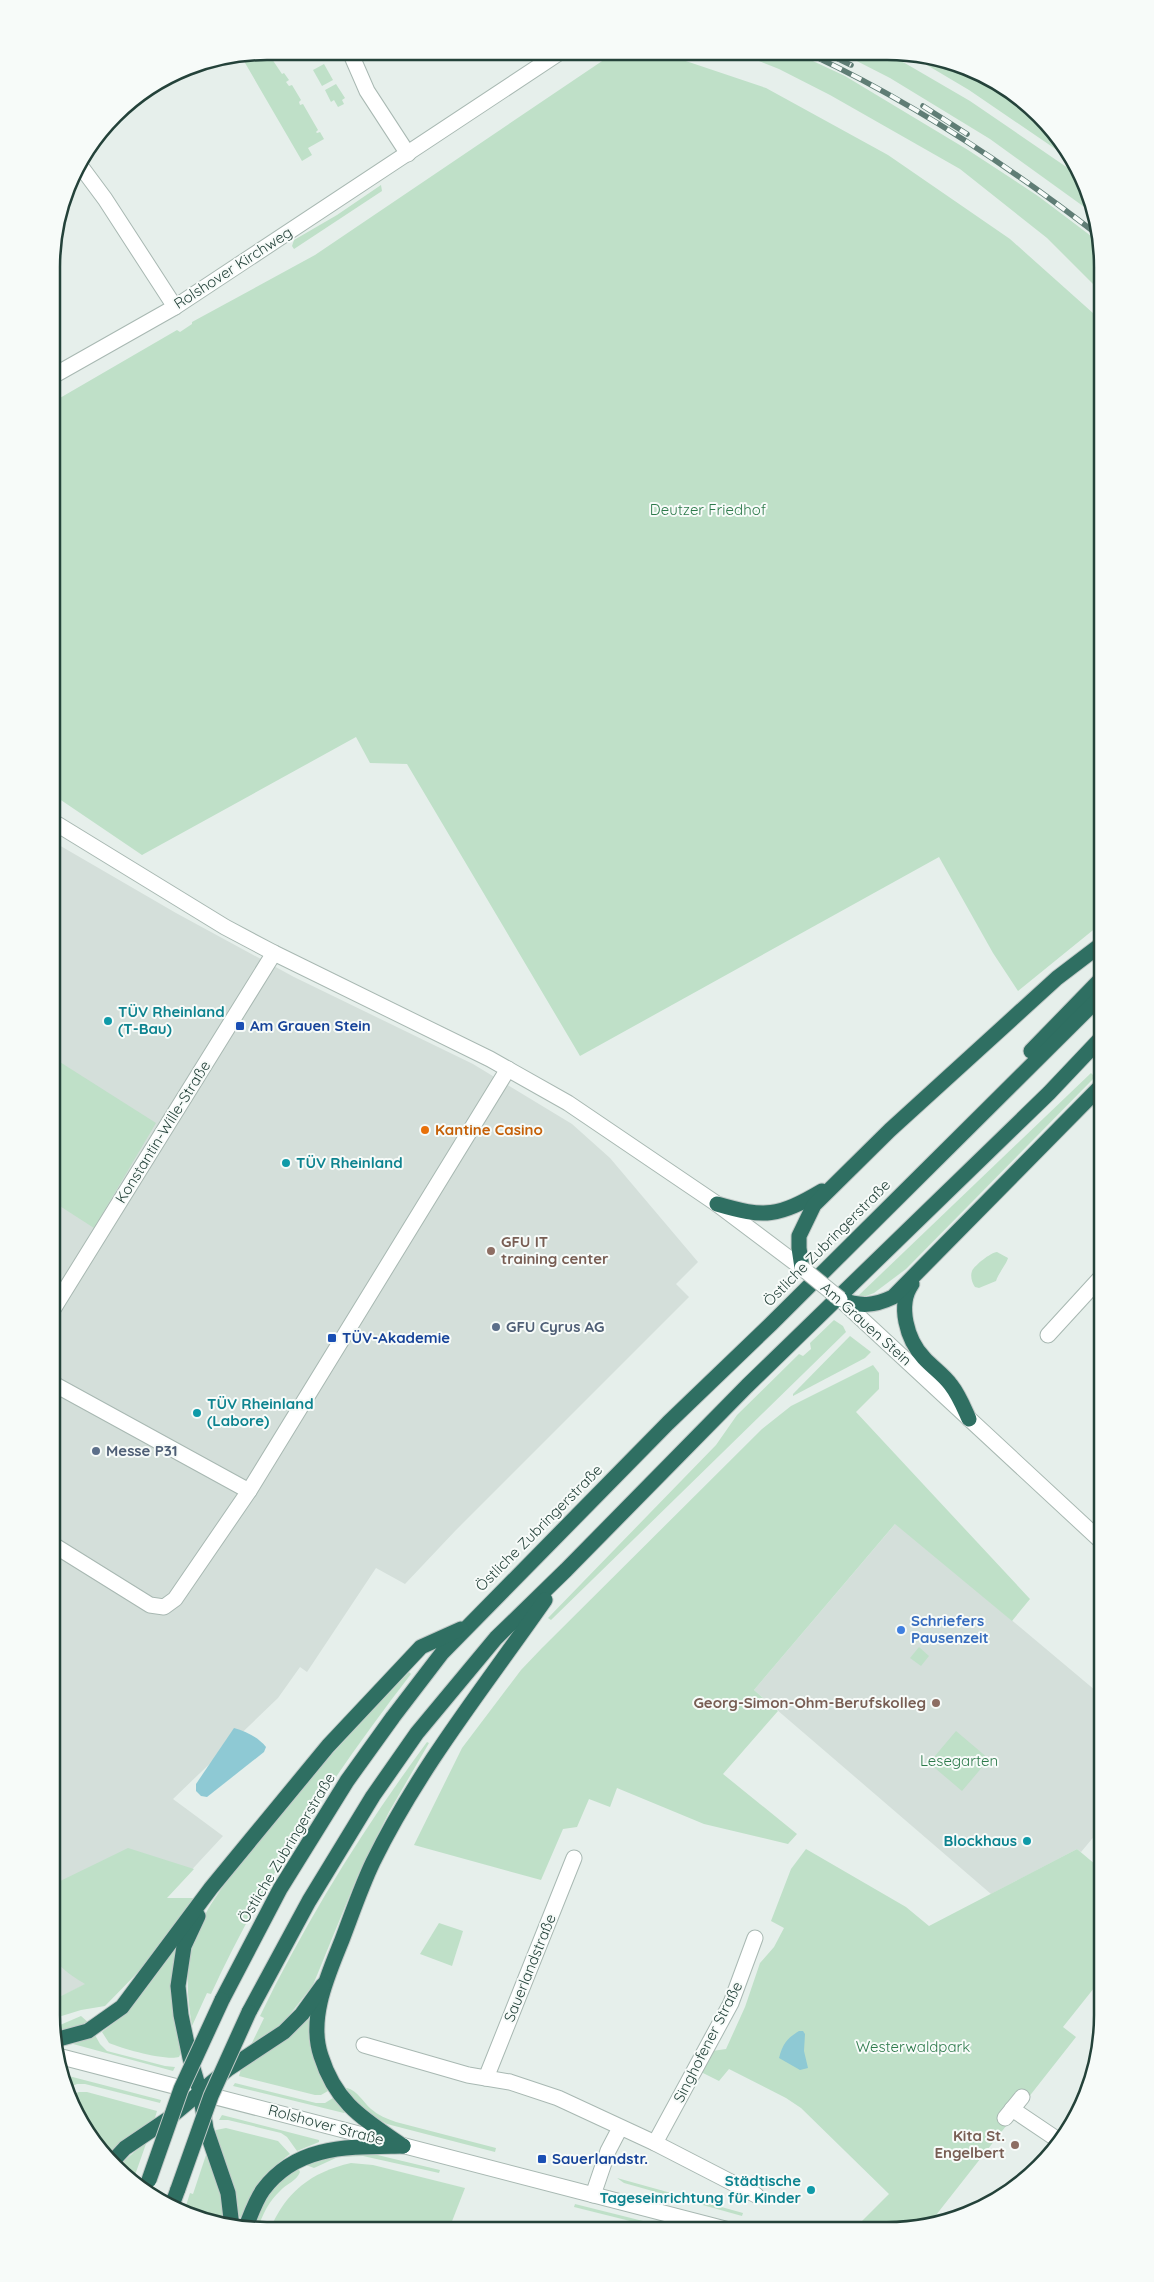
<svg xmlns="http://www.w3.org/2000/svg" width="1154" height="2282" font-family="Quicksand,sans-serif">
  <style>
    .built { fill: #d4dfda }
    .green { fill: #bfe0c8 }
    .water { fill: #8ec9d4 }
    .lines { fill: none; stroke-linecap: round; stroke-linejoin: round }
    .minor-casing { stroke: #a8b8b2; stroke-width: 17 }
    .highway-casing { stroke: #c2cac8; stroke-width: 17 }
    .minor { stroke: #fff; stroke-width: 15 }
    .highway { stroke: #2f6f62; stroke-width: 15 }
    .rail-casing { stroke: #5f7d75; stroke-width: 5.5 }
    .rail { stroke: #f7fbf9; stroke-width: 4; stroke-dasharray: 11; stroke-linecap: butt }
    .minor-bridge-casing { stroke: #a8b8b2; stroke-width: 17; stroke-linecap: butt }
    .highway-bridge-casing { stroke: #c2cac8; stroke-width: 17; stroke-linecap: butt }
    .minor-bridge { stroke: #fff; stroke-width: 15 }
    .highway-bridge { stroke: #2f6f62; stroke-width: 15 }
    .culture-dot { fill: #0f9aa8; stroke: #f7fbf9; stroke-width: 2 }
    .transit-dot { fill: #1a4fb4; stroke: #f7fbf9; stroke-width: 2 }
    .food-dot { fill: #e8710a; stroke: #f7fbf9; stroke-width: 2 }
    .education-dot { fill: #8d6e63; stroke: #f7fbf9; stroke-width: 2 }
    .service-dot { fill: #5c6f8a; stroke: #f7fbf9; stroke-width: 2 }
    .shop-dot { fill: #3f7fe0; stroke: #f7fbf9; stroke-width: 2 }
    .labels { text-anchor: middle; stroke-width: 4; stroke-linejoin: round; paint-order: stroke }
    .street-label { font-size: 15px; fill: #24423a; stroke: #f7fbf9 }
    .park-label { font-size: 15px; fill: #2d7a4b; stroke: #f7fbf9 }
    .culture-label { font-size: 15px; font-weight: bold; fill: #0d838f; stroke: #f7fbf9; text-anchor: start }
    .transit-label { font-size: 15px; font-weight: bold; fill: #164399; stroke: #f7fbf9; text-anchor: start }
    .food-label { font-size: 15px; font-weight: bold; fill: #c56008; stroke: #f7fbf9; text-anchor: start }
    .education-label { font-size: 15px; font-weight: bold; fill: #785e54; stroke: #f7fbf9; text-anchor: end }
    .service-label { font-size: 15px; font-weight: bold; fill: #4e5e75; stroke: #f7fbf9; text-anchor: start }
    .shop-label { font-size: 15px; font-weight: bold; fill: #366cbe; stroke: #f7fbf9; text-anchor: start }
    .rim { fill: none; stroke: #24423a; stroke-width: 2.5 }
  </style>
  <rect width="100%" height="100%" fill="#e6efeb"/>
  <!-- built -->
  <g class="built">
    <path d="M52,841L176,913L294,977L473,1064L572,1124L610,1158L698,1262L676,1284L689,1297L456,1530L405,1584L376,1568L307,1672L300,1667L278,1698L173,1799L223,1836L86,1984L51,2001Z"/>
    <path d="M896,1523L1102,1696V1827L1081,1852L1077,1849L991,1894L754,1690Z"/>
  </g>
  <!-- green -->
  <g class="green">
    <path d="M268,51L270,60L272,59L282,74L284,73L289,80L286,82L289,86L292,85L301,100L299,102L300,105L303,104L318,130L316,132L317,133L320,132L324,139L308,148L312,155L302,161L241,56Z"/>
    <path d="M614,53L665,54L766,88L888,155L1010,239L1103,322V922L1018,991L993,953L939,857L580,1056L407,764L370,763L356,737L142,855L52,794L53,402L177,330L180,332L192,324V322L315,255Z"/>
    <path d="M741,54L800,55L845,76L968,150L1038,196L1099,242L1103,267V294L1047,238L960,169L830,95L779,69Z"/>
    <path d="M845,55H891L970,101L1081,177L1091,198L1094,214L990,139L890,78Z"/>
    <path d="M910,55C972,56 1046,105 1073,161L969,90Z"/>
    <path d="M324,64L333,80L322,86L313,70Z"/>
    <path d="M336,84L345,98L342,100L344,104L338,107L334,100L331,102L325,90Z"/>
    <path d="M381,185L382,191L294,249L292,246L294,240L337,215Z"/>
    <path d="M52,1057L156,1123L94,1228L52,1201Z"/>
    <path d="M1091,1073L1095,1077L906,1269L874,1293L861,1298L858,1296Z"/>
    <path d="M997,1252L1008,1258C1007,1263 998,1274 996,1281L979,1288L975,1287C972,1283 970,1276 972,1271C975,1265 990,1253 997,1252Z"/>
    <path d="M834,1320L843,1326L846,1332L551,1620L548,1618L716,1445L737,1415L799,1354L803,1356L811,1349L810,1343Z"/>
    <path d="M850,1336L871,1352L865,1358L793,1396V1394Z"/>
    <path d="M873,1365L879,1373V1389L856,1412L1030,1599L1012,1621L895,1524L754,1690L778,1711L723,1774L797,1834L788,1844L704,1824L617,1788L610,1807L589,1799L577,1827L563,1829L541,1880L414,1845L462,1748L521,1670L541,1649L762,1429L791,1406Z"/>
    <path d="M919,1647L929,1656L921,1666L910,1658Z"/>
    <path d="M409,1672L411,1674C334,1774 264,1879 211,1994L207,1993L192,2026C187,1997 185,1969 194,1940C205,1906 229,1879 251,1851C300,1788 353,1729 409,1672Z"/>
    <path d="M956,1731L989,1759L962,1791L929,1763Z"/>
    <path d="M427,1742L429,1743L389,1812L358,1875L313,1985L284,2022L250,2047L264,2018L260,2016C307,1919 363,1829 427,1742Z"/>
    <path d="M128,1848L194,1869L167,1898H194L144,1966L105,2006L81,2010L52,2019L51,2001L85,1984C69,1974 51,1964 51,1942L58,1938L52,1885Z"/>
    <path d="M806,1849L906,1907L929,1926L1077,1849L1102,1870V1978L1063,2027L1076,2037L929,2224L887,2231H852L889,2194L801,2108L786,2098L729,2069L719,2081L701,2072L712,2051L726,2049L745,2007L760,1963L774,1947L784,1928L771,1921L791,1869Z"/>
    <path d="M439,1923L463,1931L452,1966L420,1954Z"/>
    <path d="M181,1940L184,2046L179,2057C166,2061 123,2049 109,2043L102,2032C136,2008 157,1973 181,1940Z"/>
    <path d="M313,2010C312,2042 311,2062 328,2091L321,2095H315L239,2076L241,2069Z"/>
    <path d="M81,2016L90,2024L54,2033L53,2028Z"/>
    <path d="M95,2035L100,2044L107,2051L165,2066L175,2067L173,2071L73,2044Z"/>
    <path d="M61,2074L161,2100L160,2103L85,2084H77L65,2089Z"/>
    <path d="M235,2083L316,2103H325L333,2098L345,2112L344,2113L233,2086Z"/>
    <path d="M347,2088C357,2090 363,2102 371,2109C378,2115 387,2119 396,2122L496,2148L495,2152L387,2124L364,2111L343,2090Z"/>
    <path d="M79,2092H87L157,2111L154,2121L107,2158L88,2135L69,2096Z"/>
    <path d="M222,2115L319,2140V2142L297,2151L287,2137L281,2133L228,2120H219Z"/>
    <path d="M226,2128L278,2141L290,2154C267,2171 253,2191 241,2217L238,2216L215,2135L216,2130Z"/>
    <path d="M147,2141L135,2175L138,2177L136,2185L125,2177L116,2168Z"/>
    <path d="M207,2152L221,2196L225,2225L184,2212L190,2193L193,2194Z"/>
    <path d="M365,2152L440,2170L439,2173L363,2156L338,2157L314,2168L306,2165L314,2157Z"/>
    <path d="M351,2163L373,2165L465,2188L449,2229H270C286,2192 311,2172 351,2163Z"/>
    <path d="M297,2165L300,2172C297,2181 286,2184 280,2191C269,2201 262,2215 258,2229H251L267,2194Z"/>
    <path d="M617,2178L743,2213L742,2216L624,2183Z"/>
    <path d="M575,2204L663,2226L662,2229L574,2207Z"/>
  </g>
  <!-- water -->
  <g class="water">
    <path d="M234,1728C246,1731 259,1738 266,1747L264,1752L207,1797L201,1796L196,1791V1784Z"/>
    <path d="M799,2031H803L805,2034L804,2051L808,2068L800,2070L779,2058C783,2044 786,2039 799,2031Z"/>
  </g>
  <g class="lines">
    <defs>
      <g id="minor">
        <path d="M350,52L367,91L408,154"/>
        <path d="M79,164L105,199L175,307"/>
        <path d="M53,376L175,307L559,53"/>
        <path d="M52,821L225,927L274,953L490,1059L568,1103L717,1204L802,1268"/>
        <path d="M840,1299L1102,1542"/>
        <path d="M52,1311L274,953"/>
        <path d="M1048,1335L1102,1276"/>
        <path d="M52,1383L249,1491"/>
        <path d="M52,1544L150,1605L164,1607L175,1599L249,1491L508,1069"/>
        <path d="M364,2045L468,2075L510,2082L558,2098L655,2143L756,2195"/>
        <path d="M58,2056L729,2230"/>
        <path d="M486,2078L574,1858"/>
        <path d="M1012,2109L1061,2142"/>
        <path d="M1005,2118L1022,2097"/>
        <path d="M655,2143L731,2003L755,1938"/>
        <path d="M593,2195L608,2151L620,2128"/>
      </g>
      <g id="highway">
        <path d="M1031,1051L1103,977"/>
        <path d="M717,1204C765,1218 778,1217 822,1191"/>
        <path d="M802,1268L799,1248V1236L814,1205L890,1130L1057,978L1103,943"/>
        <path d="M912,1284C897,1305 907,1340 924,1358C932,1367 944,1375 951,1385C959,1395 964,1408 969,1419"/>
        <path d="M840,1299C860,1307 874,1306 893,1297L1103,1084"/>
        <path d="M198,1916L184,1946L178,1986L181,2015L190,2058L200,2092L206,2129L228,2193L232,2227"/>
        <path d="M222,2000L280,1889L347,1781L393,1717L442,1653L668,1423L771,1324L1103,994"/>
        <path d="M249,2012L309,1901L373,1796L417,1733L496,1638L566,1570L747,1386L1049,1093L1103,1036"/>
        <path d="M55,2040L88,2031L122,2007L211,1888L328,1746L421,1647L461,1629"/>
        <path d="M403,2146C364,2119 336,2104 321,2056C308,2018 328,1975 342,1940C352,1914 361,1887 373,1862C419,1768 485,1686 545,1600"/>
        <path d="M112,2162L125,2148L168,2119L228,2069L284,2032L302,2014L323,1985"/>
        <path d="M171,2208L178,2189"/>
        <path d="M245,2229C250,2217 255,2201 263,2190C297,2144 350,2147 403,2146"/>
      </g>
    </defs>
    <!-- minor casing -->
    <use href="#minor" class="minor-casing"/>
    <!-- highway casing -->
    <use href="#highway" class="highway-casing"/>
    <!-- minor -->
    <use href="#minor" class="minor"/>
    <!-- highway -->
    <use href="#highway" class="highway"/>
    <defs>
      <g id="rail">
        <path d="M812,55C914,103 1009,166 1098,235"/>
        <path d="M830,55L851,65"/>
        <path d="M923,106L967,134"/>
      </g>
    </defs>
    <!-- rail casing -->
    <use href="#rail" class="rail-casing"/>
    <!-- rail -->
    <use href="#rail" class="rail"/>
    <defs>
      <path id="minor-bridge" d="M802,1268L840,1299"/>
      <g id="highway-bridge">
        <path d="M149,2180L181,2089L222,2000"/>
        <path d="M178,2189L211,2096L249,2012"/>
      </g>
    </defs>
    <!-- minor-bridge casing -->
    <use href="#minor-bridge" class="minor-bridge-casing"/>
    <!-- highway-bridge casing -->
    <use href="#highway-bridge" class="highway-bridge-casing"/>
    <!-- minor-bridge -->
    <use href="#minor-bridge" class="minor-bridge"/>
    <!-- highway-bridge -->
    <use href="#highway-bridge" class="highway-bridge"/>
  </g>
  <!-- markers -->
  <g class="culture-dot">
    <circle cx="108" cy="1021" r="5"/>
    <circle cx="286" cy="1163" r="5"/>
    <circle cx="197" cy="1413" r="5"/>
    <circle cx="1027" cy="1841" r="5"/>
    <circle cx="811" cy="2190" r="5"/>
  </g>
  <g class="transit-dot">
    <rect x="235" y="1021" width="10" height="10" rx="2.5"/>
    <rect x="327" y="1333" width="10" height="10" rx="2.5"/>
    <rect x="537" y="2154" width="10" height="10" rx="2.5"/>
  </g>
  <circle class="food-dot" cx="425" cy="1130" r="5"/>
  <g class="education-dot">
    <circle cx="491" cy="1251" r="5"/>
    <circle cx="936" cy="1703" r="5"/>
    <circle cx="1015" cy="2145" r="5"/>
  </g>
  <g class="service-dot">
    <circle cx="496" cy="1327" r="5"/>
    <circle cx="96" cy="1451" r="5"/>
  </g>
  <circle class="shop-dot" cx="901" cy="1630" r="5"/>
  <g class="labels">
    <!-- street labels -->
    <g class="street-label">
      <text transform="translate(233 268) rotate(-33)" y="5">Rolshover Kirchweg</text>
      <text transform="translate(163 1132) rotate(-58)" y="5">Konstantin-Wille-Straße</text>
      <text transform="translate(827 1243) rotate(-45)" y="5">Östliche Zubringerstraße</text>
      <text transform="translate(866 1324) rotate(42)" y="5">Am Grauen Stein</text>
      <text transform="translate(539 1528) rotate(-45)" y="5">Östliche Zubringerstraße</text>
      <text transform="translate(287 1848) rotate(-59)" y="5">Östliche Zubringerstraße</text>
      <text transform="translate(530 1968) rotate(-68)" y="5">Sauerlandstraße</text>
      <text transform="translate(708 2042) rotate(-63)" y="5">Singhofener Straße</text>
      <text transform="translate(326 2125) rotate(15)" y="5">Rolshover Straße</text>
    </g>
    <!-- park labels -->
    <g class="park-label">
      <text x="708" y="515">Deutzer Friedhof</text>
      <text x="959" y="1766">Lesegarten</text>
      <text x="913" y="2052">Westerwaldpark</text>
    </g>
    <!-- culture labels -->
    <g class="culture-label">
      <text x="118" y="1017">TÜV Rheinland<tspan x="118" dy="17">(T-Bau)</tspan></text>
      <text x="296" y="1168">TÜV Rheinland</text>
      <text x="207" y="1409">TÜV Rheinland<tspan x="207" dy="17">(Labore)</tspan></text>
      <text x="1017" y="1846" text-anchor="end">Blockhaus</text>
      <text x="801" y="2186" text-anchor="end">Städtische<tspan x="801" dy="17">Tageseinrichtung für Kinder</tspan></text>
    </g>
    <!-- transit labels -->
    <g class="transit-label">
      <text x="250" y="1031">Am Grauen Stein</text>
      <text x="342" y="1343">TÜV-Akademie</text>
      <text x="552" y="2164">Sauerlandstr.</text>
    </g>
    <!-- food labels -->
    <g class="food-label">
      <text x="435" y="1135">Kantine Casino</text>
    </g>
    <!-- education labels -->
    <g class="education-label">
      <text x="501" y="1247" text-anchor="start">GFU IT<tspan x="501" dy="17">training center</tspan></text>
      <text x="926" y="1708">Georg-Simon-Ohm-Berufskolleg</text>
      <text x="1005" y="2141">Kita St.<tspan x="1005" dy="17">Engelbert</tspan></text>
    </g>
    <!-- service labels -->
    <g class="service-label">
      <text x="506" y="1332">GFU Cyrus AG</text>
      <text x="106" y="1456">Messe P31</text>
    </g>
    <!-- shop labels -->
    <g class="shop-label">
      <text x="911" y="1626">Schriefers<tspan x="911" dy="17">Pausenzeit</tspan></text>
    </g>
  </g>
  <!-- crop -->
  <path d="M0 0H1154V2282H0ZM267 60H887A207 207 0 0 1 1094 267V2015A207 207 0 0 1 887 2222H267A207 207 0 0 1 60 2015V267A207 207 0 0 1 267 60Z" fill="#f7fbf9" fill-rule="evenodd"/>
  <path class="rim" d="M267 60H887A207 207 0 0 1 1094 267V2015A207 207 0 0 1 887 2222H267A207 207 0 0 1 60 2015V267A207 207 0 0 1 267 60Z"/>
</svg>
